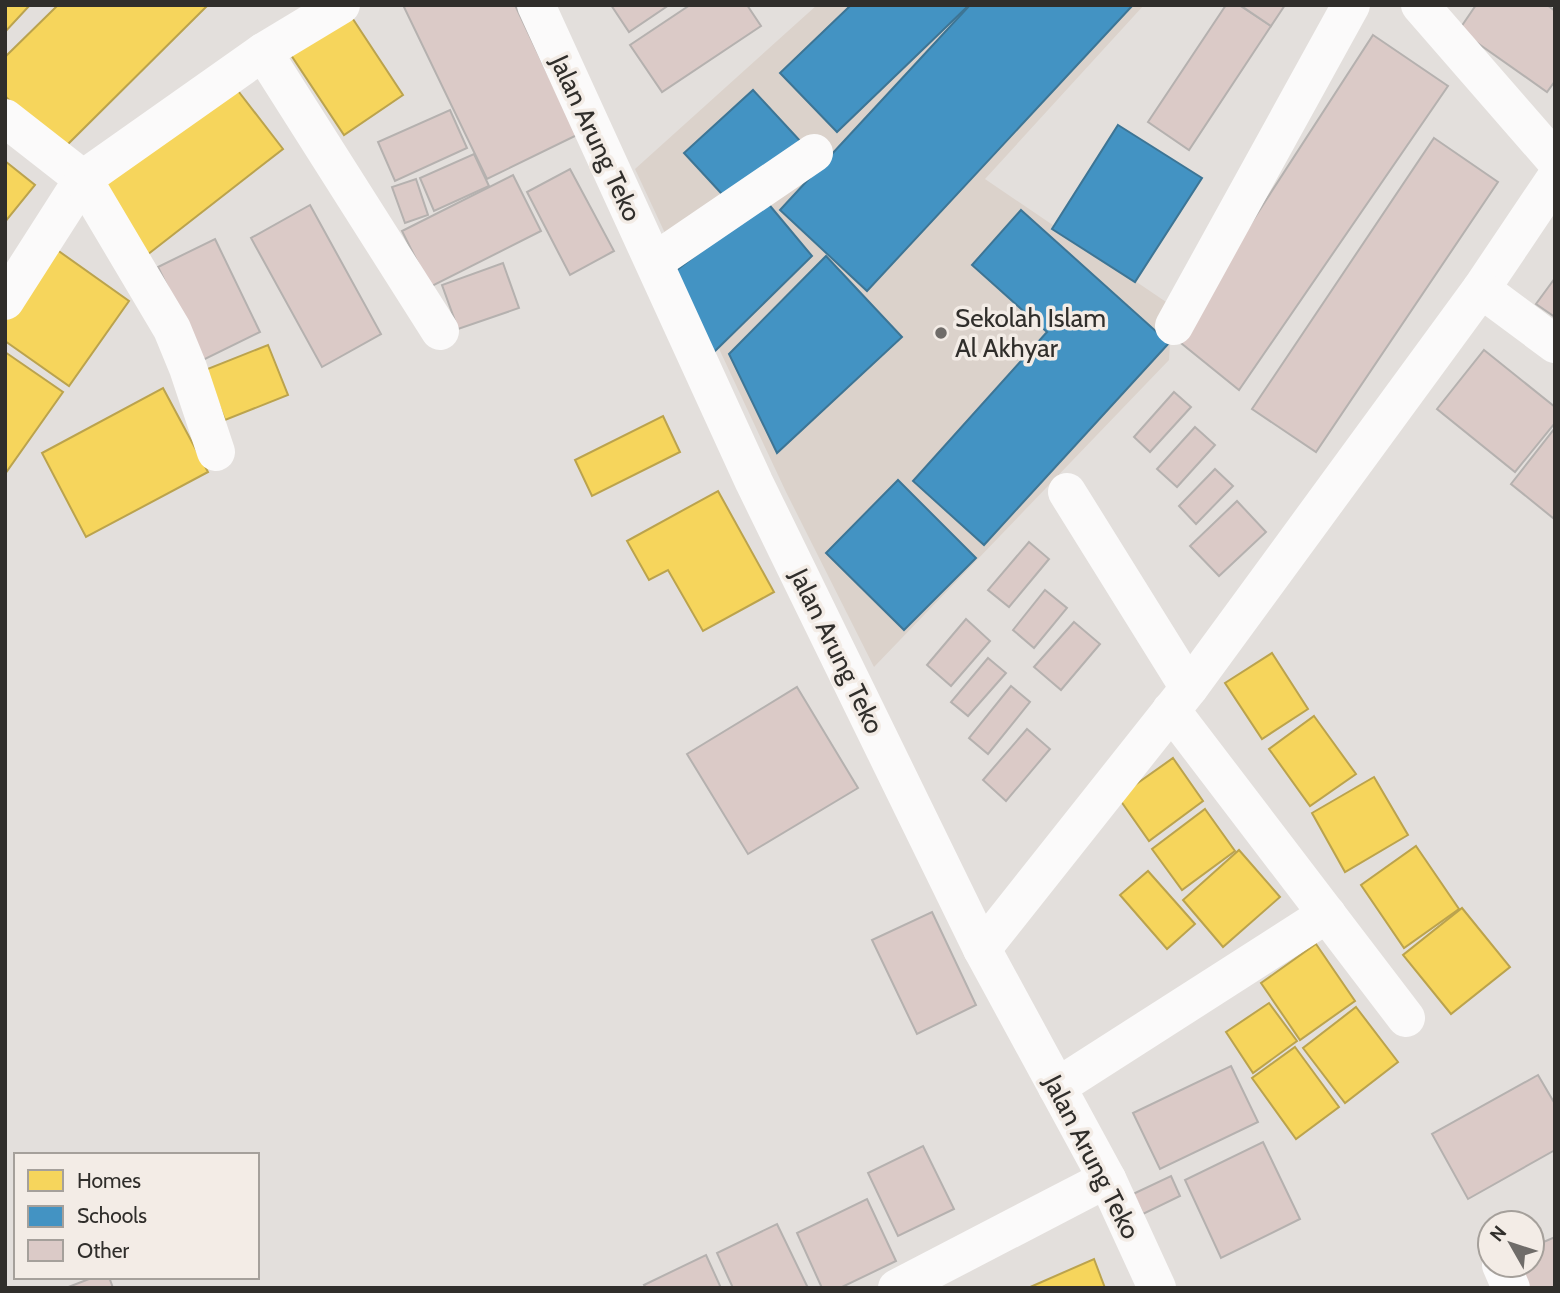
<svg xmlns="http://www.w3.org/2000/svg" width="1560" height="1293" font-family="Cabin,sans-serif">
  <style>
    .built { fill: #dbd2cb }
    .homes { fill: #f6d55c; stroke: #bba34d; stroke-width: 2 }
    .schools { fill: #4393c3; stroke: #3d7595; stroke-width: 2 }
    .building { fill: #dbcac7; stroke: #b5b1af; stroke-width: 2 }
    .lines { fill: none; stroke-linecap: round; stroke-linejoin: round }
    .minor { stroke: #fbfafa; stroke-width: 38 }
    .poi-dot { fill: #6f6c69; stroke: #f3ece6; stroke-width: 2.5 }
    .labels { text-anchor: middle; stroke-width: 7; stroke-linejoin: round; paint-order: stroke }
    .street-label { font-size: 26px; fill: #302e2b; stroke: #f3ece6 }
    .poi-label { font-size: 26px; fill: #302e2b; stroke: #f3ece6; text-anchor: start }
  </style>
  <rect width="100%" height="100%" fill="#e3dfdc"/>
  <!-- built -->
  <path class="built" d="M817,5H1144L985,179L1172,306L1169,360L874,667L786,492L635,169Z"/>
  <!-- homes -->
  <g class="homes">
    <path d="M5,5H30L5,32Z"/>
    <path d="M58,5H208L61,151L5,96V57Z"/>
    <path d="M345,7L403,95L344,135L285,46Z"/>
    <path d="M232,83L283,149L147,255L97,188Z"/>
    <path d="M5,161L35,185L5,222Z"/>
    <path d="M53,247L129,301L69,386L5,341V314Z"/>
    <path d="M268,345L288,395L225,420L205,370Z"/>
    <path d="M5,352L63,392L5,474Z"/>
    <path d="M163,388L208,472L86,537L42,453Z"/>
    <path d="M663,416L680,452L592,496L575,460Z"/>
    <path d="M718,491L774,592L703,631L668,570L649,580L627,541Z"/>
    <path d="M1272,653L1308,709L1262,739L1225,683Z"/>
    <path d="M1314,716L1356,774L1310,806L1269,749Z"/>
    <path d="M1173,758L1203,801L1149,841L1118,797Z"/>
    <path d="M1374,777L1408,835L1345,872L1312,813Z"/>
    <path d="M1205,809L1235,851L1182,890L1152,849Z"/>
    <path d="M1416,846L1459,909L1404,948L1361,885Z"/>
    <path d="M1239,850L1280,897L1223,947L1183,900Z"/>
    <path d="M1148,871L1195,924L1167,949L1120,895Z"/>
    <path d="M1462,908L1510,967L1451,1014L1403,955Z"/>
    <path d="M1316,944L1355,1001L1300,1040L1261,983Z"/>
    <path d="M1269,1003L1297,1041L1253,1073L1226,1032Z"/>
    <path d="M1356,1007L1398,1062L1345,1103L1303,1048Z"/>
    <path d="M1295,1047L1339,1107L1296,1139L1252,1078Z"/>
    <path d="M1094,1259L1105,1288H1028Z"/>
  </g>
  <!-- schools -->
  <g class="schools">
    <path d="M851,5H969L837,132L780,73Z"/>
    <path d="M970,5H1133L867,291L780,210Z"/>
    <path d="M753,90L802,143L733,206L684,153Z"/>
    <path d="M1118,125L1202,178L1135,282L1052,229Z"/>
    <path d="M766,201L812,256L712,354L673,273Z"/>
    <path d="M1021,210L1169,343L984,545L913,481L1047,332L972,265Z"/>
    <path d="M826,256L902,337L777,453L729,354Z"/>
    <path d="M898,480L976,558L904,630L826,553Z"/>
  </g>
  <!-- building -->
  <g class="building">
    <path d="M403,5H515L577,135L487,179Z"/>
    <path d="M611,5H669L629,32Z"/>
    <path d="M690,5H747L761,26L662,92L630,45Z"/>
    <path d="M1226,5H1239L1271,26L1189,150L1148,122Z"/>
    <path d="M1240,5H1285L1271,26Z"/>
    <path d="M1476,5H1547L1555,11V81L1547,92L1459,30Z"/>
    <path d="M1373,35L1448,86L1239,390L1176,339Z"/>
    <path d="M450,110L467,148L395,181L378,142Z"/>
    <path d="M1434,138L1498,182L1316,452L1252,409Z"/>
    <path d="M474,154L489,186L434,211L420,178Z"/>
    <path d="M570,169L614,251L570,275L527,192Z"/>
    <path d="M513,175L541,231L430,287L402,231Z"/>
    <path d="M416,179L428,215L405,223L392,187Z"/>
    <path d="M310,205L381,334L322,367L251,238Z"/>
    <path d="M215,239L260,332L203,360L158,267Z"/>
    <path d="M503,263L519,308L458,329L442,285Z"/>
    <path d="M1555,278V317L1536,304Z"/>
    <path d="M1484,350L1555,407V423L1515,472L1437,409Z"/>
    <path d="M1174,392L1191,407L1150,452L1134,437Z"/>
    <path d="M1195,427L1215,445L1177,487L1157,469Z"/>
    <path d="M1555,428V517L1553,518L1511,484Z"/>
    <path d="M1215,469L1233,486L1196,524L1179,506Z"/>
    <path d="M1237,501L1266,532L1219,576L1190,546Z"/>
    <path d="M1029,542L1049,559L1009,607L988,590Z"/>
    <path d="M1045,590L1067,608L1034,648L1013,630Z"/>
    <path d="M966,619L990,641L951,686L927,665Z"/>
    <path d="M1074,622L1100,644L1061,690L1034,667Z"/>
    <path d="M988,658L1006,673L968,716L951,702Z"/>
    <path d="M1011,686L1030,702L988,754L969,738Z"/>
    <path d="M797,687L858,788L748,854L687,754Z"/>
    <path d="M1027,729L1050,749L1006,801L983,780Z"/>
    <path d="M932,912L976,1005L917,1034L872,940Z"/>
    <path d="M1231,1066L1258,1122L1160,1169L1133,1113Z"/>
    <path d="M1538,1075L1555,1104V1150L1468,1199L1432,1134Z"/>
    <path d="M1263,1142L1300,1219L1221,1258L1185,1180Z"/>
    <path d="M923,1146L954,1209L898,1236L868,1173Z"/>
    <path d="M1171,1176L1180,1196L1143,1214L1133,1194Z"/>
    <path d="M867,1199L896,1261L840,1288H822L797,1233Z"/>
    <path d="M777,1224L808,1288H733L717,1253Z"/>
    <path d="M1555,1237V1288H1508L1498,1265H1532V1247Z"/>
    <path d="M706,1255L721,1288H646L644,1285Z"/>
    <path d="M94,1277H109L113,1288H66Z"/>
  </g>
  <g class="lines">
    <!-- minor -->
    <g class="minor">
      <path d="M536,5L754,482L982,949L1107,1179L1157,1288"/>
      <path d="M1420,5L1555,160"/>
      <path d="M263,52L440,331"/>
      <path d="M5,118L83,179L5,301"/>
      <path d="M1555,179L1481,289L1555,344"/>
      <path d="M654,262L814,153"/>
      <path d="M1174,326L1351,5"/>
      <path d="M216,452L188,368L172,329L83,179L263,52L341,5"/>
      <path d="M1067,492L1189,688"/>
      <path d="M1171,710L1406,1018"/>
      <path d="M982,949L1189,688L1481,289"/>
      <path d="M1057,1087L1327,914"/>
      <path d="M1501,1265L1511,1288"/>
      <path d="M897,1288L1107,1179"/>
    </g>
  </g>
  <!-- markers -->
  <circle class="poi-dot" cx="941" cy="333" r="7"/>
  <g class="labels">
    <!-- street labels -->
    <g class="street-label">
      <text transform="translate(596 138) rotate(65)" y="9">Jalan Arung Teko</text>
      <text transform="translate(837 651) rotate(64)" y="9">Jalan Arung Teko</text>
      <text transform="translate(1092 1157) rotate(63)" y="9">Jalan Arung Teko</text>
    </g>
    <!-- poi labels -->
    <g class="poi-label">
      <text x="955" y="327">Sekolah Islam<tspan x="955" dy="30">Al Akhyar</tspan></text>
    </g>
  </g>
  <!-- border -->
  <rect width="1560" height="1293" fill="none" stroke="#302e2b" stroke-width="14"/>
  <!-- legend -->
  <rect x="14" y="1153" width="245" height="126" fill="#f3ece6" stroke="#a5a09b" stroke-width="2"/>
  <rect x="28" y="1170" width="35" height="21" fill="#f6d55c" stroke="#a5a09b" stroke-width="2"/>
  <text x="77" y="1188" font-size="21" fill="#302e2b">Homes</text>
  <rect x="28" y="1206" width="35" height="21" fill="#4393c3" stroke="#a5a09b" stroke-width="2"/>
  <text x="77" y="1223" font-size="21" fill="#302e2b">Schools</text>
  <rect x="28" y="1240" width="35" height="21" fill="#dbcac7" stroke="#a5a09b" stroke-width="2"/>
  <text x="77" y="1258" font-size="21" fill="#302e2b">Other</text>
  <!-- north arrow -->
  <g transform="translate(1511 1244) rotate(309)"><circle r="33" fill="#f3ece6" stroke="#a5a09b" stroke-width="2"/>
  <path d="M0-5L12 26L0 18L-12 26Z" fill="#6f6c69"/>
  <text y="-10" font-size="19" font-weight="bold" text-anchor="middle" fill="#302e2b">N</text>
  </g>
</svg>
